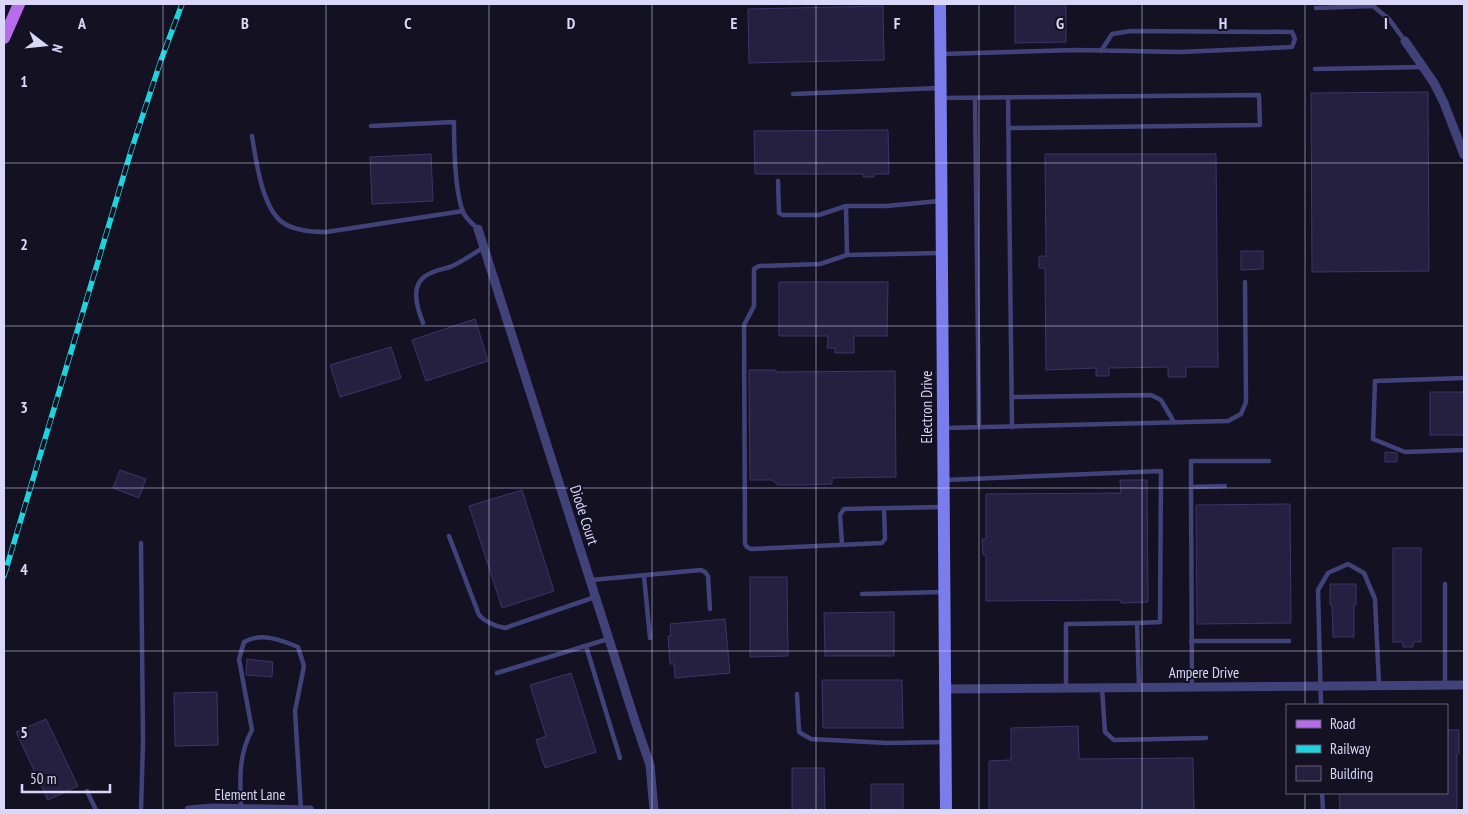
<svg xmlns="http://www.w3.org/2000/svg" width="1468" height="814" font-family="'PT Sans Narrow',sans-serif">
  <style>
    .building { fill: #252040; stroke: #3d3569 }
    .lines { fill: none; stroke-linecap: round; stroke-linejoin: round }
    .lane { stroke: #42427a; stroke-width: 4.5 }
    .street { stroke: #42427a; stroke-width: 9 }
    .secondary { stroke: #7b7dec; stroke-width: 12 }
    .primary { stroke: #b76dea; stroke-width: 12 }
    .rail-casing { stroke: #1fd2dd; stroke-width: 5.5 }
    .rail { stroke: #131122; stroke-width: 4; stroke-dasharray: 11; stroke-linecap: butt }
    .grid { fill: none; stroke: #dad7f9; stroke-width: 1; stroke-opacity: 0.55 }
    .labels { text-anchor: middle; stroke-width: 4; stroke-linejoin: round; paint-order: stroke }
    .street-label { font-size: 15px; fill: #dad7f9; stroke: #131122 }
    .grid-label { font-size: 16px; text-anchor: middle; font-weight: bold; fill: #dad7f9; stroke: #131122; stroke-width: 4; stroke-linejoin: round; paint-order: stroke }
  </style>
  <rect width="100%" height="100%" fill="#131122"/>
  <!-- building -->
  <g class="building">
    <path d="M1015,4H1066V42L1015,43Z"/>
    <path d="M883,6L884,60L749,63L748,9Z"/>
    <path d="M1428,92L1429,271L1312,272L1311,93Z"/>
    <path d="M888,130L889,174H874V177H863V174H755L754,131Z"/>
    <path d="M431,154L433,201L372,204L370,157Z"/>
    <path d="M1045,154H1216L1218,367H1186V377H1168V367L1109,368V376H1096V368L1046,370L1045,268H1039V256H1046Z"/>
    <path d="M1241,251H1263V269L1241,270Z"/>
    <path d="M779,282H888L887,336H854V353H835V348H827L828,336H779Z"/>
    <path d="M475,319L488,361L426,381L412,340Z"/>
    <path d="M391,347L401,378L340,397L330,365Z"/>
    <path d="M749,370H776V372L895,371L896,477L832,478V484L802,485H778L772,480H750Z"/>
    <rect x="1430" y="392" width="34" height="43"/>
    <path d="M1385,452L1397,453V462H1385Z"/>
    <path d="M120,470L146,479L139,498L113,488Z"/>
    <path d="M1120,480H1147L1148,602L1121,603V600L986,601V555H983L982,539H986V494L1121,493Z"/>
    <path d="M522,490L554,591L502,608L469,506Z"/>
    <path d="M1290,504L1291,623L1197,624L1196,505Z"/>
    <path d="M1393,548H1421V642H1413V647H1403V642H1393Z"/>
    <path d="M750,577H787L788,656L750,657Z"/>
    <path d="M1330,584H1356V605H1354V637H1333L1332,605H1330Z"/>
    <path d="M894,612V656H825L824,613Z"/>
    <path d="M725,619L730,673L675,678L674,664H670L668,636H671L670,624Z"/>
    <path d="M247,659L273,662L272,677L246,675Z"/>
    <path d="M571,673L596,752L545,768L536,740L546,736L530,685Z"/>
    <path d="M822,680H902L903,728H823Z"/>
    <path d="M217,692L218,745L175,746L174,693Z"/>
    <path d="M46,719L78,786L48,800L16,732Z"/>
    <path d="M1078,726L1079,759L1193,758L1194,810H989V761L1011,760V728Z"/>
    <path d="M1447,730H1459V754H1457V810H1340L1339,793H1447Z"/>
    <path d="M792,768H824L825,810H792Z"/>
    <rect x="871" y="784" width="32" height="26"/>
  </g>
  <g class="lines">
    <!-- lane -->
    <g class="lane">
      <path d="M1316,8L1373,6L1389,19L1405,41"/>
      <path d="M942,54L1077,50L1180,52L1292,47L1295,39L1292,32L1131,31L1112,34L1101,51"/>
      <path d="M1315,69L1423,67"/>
      <path d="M793,94L939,88"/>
      <path d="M1008,97L1012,427"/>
      <path d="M942,98L1259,95L1260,125L1008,128"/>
      <path d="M975,98L979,427"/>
      <path d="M371,126L454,122C454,144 455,192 463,212C466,219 473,224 478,229"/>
      <path d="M252,136C256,160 262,211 285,224C297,231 313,232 326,232L463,211"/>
      <path d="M778,181L779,213L783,215H819L846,206H886L940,201"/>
      <path d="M846,206L847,255L940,253"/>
      <path d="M847,255L820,264L759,266L754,269V306L744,325L745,544L747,547L751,549L882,543L885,539L884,508"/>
      <path d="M423,323C416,305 409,282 431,273C437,270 444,269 450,267C462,262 473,254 484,247"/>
      <path d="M1464,378L1375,381L1373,439L1405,452L1464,450"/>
      <path d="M1012,397L1151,395L1161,400L1174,422"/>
      <path d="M944,428L1228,421L1241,414L1246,402L1245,282"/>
      <path d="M944,480L1161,471L1160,622L1137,623L1139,687"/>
      <path d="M1191,487V461H1269"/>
      <path d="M449,536L479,615C486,623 495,626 505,628L595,597"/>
      <path d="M141,543L143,742L141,810"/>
      <path d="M842,544L840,515L844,509L943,507"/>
      <path d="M644,576L650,638"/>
      <path d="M591,580L701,570L705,572L708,576L710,609"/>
      <path d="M1445,584V685"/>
      <path d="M862,594L943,592"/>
      <path d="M1191,641H1289"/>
      <path d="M586,646L620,758"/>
      <path d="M497,673L608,639"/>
      <path d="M1192,687L1191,487L1225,486"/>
      <path d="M1066,688V624L1137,623"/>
      <path d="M1102,688L1105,732L1114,740L1206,738"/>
      <path d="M797,694L799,732L811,739L888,743L944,742"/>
      <path d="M1321,705L1318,590L1328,573L1348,564L1364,573L1375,599L1379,685"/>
      <path d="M87,791L96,810"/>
      <path d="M1322,793L1323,810"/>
      <path d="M241,809C240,781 238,755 252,730L239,659L244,642C261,632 281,640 298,647L304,666L295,711L301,810"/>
    </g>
    <!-- street -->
    <g class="street">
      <path d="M1405,41L1434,83L1444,103L1464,155"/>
      <path d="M478,229L636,724L650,765L654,810"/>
      <path d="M945,689L1464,685"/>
      <path d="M189,810L213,808L310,810"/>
    </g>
    <!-- secondary -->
    <path class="secondary" d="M940,4L946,810"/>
    <!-- primary -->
    <path class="primary" d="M4,38L19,4"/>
    <defs>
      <path id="rail" d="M4,576L131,151L160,63L182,4"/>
    </defs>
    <!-- rail casing -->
    <use href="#rail" class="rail-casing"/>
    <!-- rail -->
    <use href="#rail" class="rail"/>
  </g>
  <!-- grid -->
  <path class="grid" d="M163,4V810M326,4V810M489,4V810M652,4V810M816,4V810M979,4V810M1142,4V810M1305,4V705M4,163H1464M4,326H1464M4,488H1464M4,651H1464M1305,793V810"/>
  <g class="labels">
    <!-- street labels -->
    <g class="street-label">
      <text transform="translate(927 407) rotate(-90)" y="5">Electron Drive</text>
      <text transform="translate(584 515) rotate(72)" y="5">Diode Court</text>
      <text x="1204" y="678">Ampere Drive</text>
      <text x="250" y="800">Element Lane</text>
    </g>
  </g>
  <g class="grid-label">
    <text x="82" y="29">A</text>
    <text x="245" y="29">B</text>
    <text x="408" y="29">C</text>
    <text x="571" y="29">D</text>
    <text x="734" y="29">E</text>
    <text x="897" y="29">F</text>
    <text x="1060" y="29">G</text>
    <text x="1223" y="29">H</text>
    <text x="1386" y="29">I</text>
    <text x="24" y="87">1</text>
    <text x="24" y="250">2</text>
    <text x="24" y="413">3</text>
    <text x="24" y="575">4</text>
    <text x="24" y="738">5</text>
  </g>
  <!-- border -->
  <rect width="1468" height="814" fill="none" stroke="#dad7f9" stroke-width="10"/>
  <!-- legend -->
  <rect x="1286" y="704" width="162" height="90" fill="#131122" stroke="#636078"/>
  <rect x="1296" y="720" width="25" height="8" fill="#b76dea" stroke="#636078"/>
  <text x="1330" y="729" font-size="15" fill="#dad7f9">Road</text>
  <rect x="1296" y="745" width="25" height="8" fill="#1fd2dd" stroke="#636078"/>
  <text x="1330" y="754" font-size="15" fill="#dad7f9">Railway</text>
  <rect x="1296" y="766" width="25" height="15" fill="#252040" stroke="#636078"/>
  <text x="1330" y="779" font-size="15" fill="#dad7f9">Building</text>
  <!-- north arrow -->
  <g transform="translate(45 45) rotate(106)" stroke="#131122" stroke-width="4" paint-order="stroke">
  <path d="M0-4L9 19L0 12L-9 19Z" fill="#dad7f9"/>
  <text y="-8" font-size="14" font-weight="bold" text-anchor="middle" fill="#dad7f9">N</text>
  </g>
  <!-- scale -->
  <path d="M22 784v8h88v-8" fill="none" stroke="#dad7f9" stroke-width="2.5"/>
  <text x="30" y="784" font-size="15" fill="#dad7f9" stroke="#131122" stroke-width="4" paint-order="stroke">50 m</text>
</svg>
